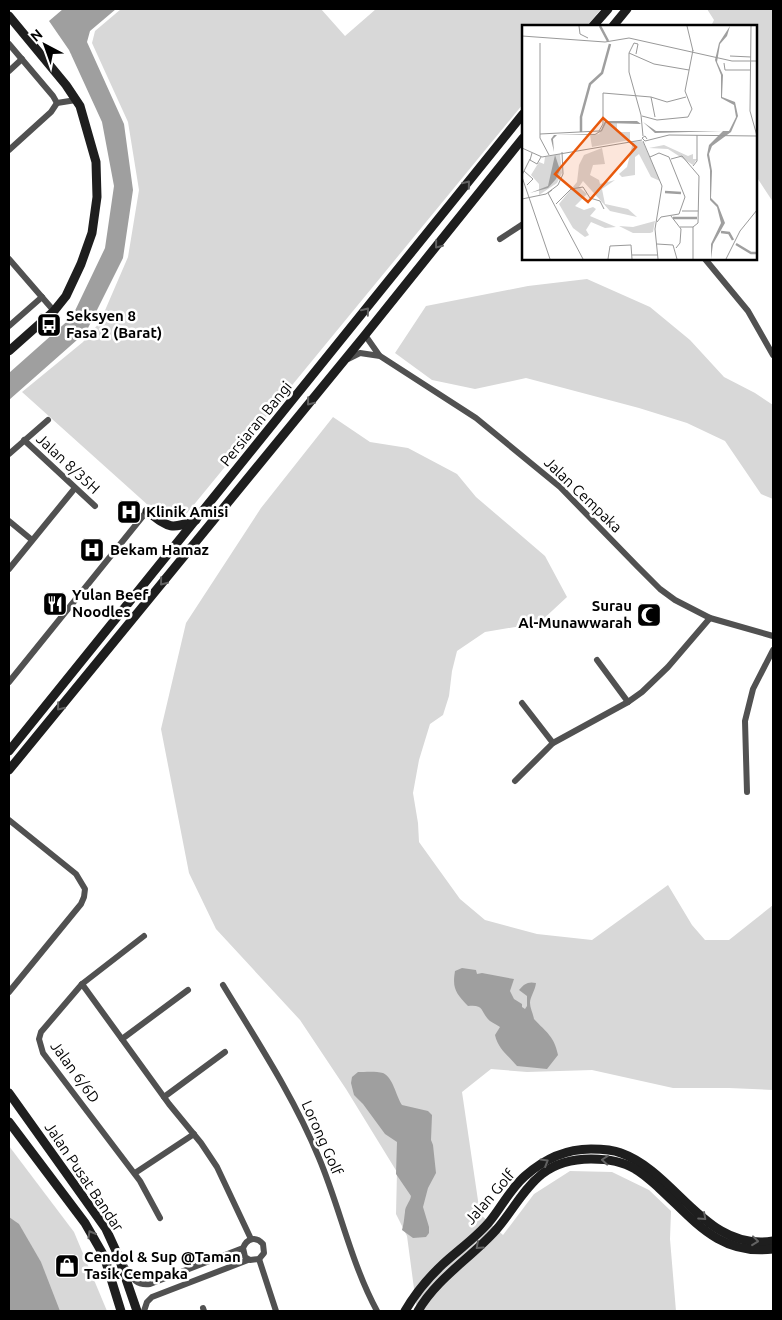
<svg xmlns="http://www.w3.org/2000/svg" width="782" height="1320" font-family="Ubuntu,sans-serif">
  <style>
    .green { fill: #d8d8d8 }
    .water { fill: #9f9f9f }
    .lines { fill: none; stroke-linecap: round; stroke-linejoin: round }
    .street { stroke: #515151; stroke-width: 6 }
    .secondary { stroke: #1e1e1e; stroke-width: 9 }
    .oneway { stroke: #626262 }
    .labels { text-anchor: middle; stroke-width: 5; stroke-linejoin: round; paint-order: stroke }
    .poi-label { font-size: 15px; font-weight: bold; fill: #000; stroke: #fff; text-anchor: start }
    .street-label { font-size: 15px; fill: #000; stroke: #fff }
    .inset-river { fill: none; stroke: #9f9f9f; stroke-width: 2.5 }
    .inset-road { fill: none; stroke: #999; stroke-width: 1 }
    .view { fill: #e8590c; fill-opacity: 0.15; stroke: #e8590c; stroke-width: 2.5 }
    .inset-edge { fill: none; stroke: #000; stroke-width: 2.5 }
  </style>
  <rect width="100%" height="100%" fill="#fff"/>
  <!-- green -->
  <g class="green">
    <path d="M121,9H321L345,36L376,9H601L587,26H523V104L183,518L170,520L159,515L22,392L83,342L100,322L128,257L139,190L128,122L92,43L95,31Z"/>
    <path d="M707,9H773V202L756,176V26H711L714,20Z"/>
    <path d="M587,279L650,307L690,340L724,377L755,393L773,405V499L761,494L725,441L687,423L639,408L526,378L475,389L432,380L395,353L426,306L528,286Z"/>
    <path d="M333,417L370,442L408,448L457,474L476,497L545,556L567,597L539,623L485,632L457,651L452,671L449,696L443,715L430,724L419,760L413,793L418,823L419,842L460,899L485,920L537,934L592,940L668,885L692,925L705,940H729L773,905V1090L729,1088H673L592,1070L527,1072L491,1069L462,1092L480,1214L503,1235L534,1194L570,1171L612,1172L649,1190L671,1211L670,1239L676,1311H417L407,1236L396,1214L397,1172L346,1089L300,1020L216,929L189,873L161,729L186,623L261,508Z"/>
    <path d="M9,1146L74,1232L107,1311H9Z"/>
  </g>
  <!-- water -->
  <g class="water">
    <path d="M63,9H116L90,31L87,42L124,124L133,190L123,258L86,332L9,400V373L72,317L105,248L114,186L102,122L69,50L49,21Z"/>
    <path d="M462,968L476,970L477,974L482,973L514,979L510,991L514,999L522,1004V1007L525,1009L527,1006V996L519,990C524,984 528,981 536,983C535,991 530,997 530,1003C530,1008 533,1013 534,1019C547,1033 554,1036 558,1055L547,1069L517,1066C508,1055 498,1049 495,1035L500,1027C497,1025 493,1023 490,1021C480,1012 485,1004 468,1006C456,993 452,989 455,971Z"/>
    <path d="M358,1072C365,1072 376,1071 383,1073C393,1077 396,1096 402,1105L428,1111L432,1115L431,1140L433,1145L436,1173L428,1188L423,1207L429,1227V1233L426,1237L413,1238L402,1230C404,1223 404,1219 405,1212C405,1206 410,1202 411,1196L396,1174L397,1142L385,1134L363,1104L354,1095L351,1083L352,1077Z"/>
    <path d="M9,1217L19,1224L41,1262L60,1311H9Z"/>
  </g>
  <g class="lines">
    <!-- street -->
    <g class="street">
      <path d="M9,44L53,96L57,103L76,100"/>
      <path d="M9,71L22,59"/>
      <path d="M9,150L51,112L57,103"/>
      <path d="M500,239L523,224"/>
      <path d="M9,259L54,311"/>
      <path d="M705,259L748,311L773,355"/>
      <path d="M9,326L42,297"/>
      <path d="M365,335L379,355"/>
      <path d="M348,359L360,353L380,356L476,418L560,487L638,567L660,589L675,600L710,618L773,636"/>
      <path d="M24,440L95,506"/>
      <path d="M9,454L48,420"/>
      <path d="M9,521L32,540"/>
      <path d="M9,569L75,488"/>
      <path d="M597,660L628,702"/>
      <path d="M9,682L147,511"/>
      <path d="M522,703L553,743"/>
      <path d="M515,781L553,743L628,702L642,692L668,667L710,618"/>
      <path d="M747,792L745,721L753,689L773,650"/>
      <path d="M9,820L76,874L85,889L84,897L81,904L9,992"/>
      <path d="M144,936L82,984L41,1032L39,1039L43,1053L140,1181L160,1218"/>
      <path d="M82,984L169,1104L201,1143L217,1167L251,1239"/>
      <path d="M223,985C257,1041 294,1097 319,1158C340,1208 351,1263 377,1311"/>
      <path d="M122,1039L188,990"/>
      <path d="M164,1097L225,1052"/>
      <path d="M135,1173L194,1134"/>
      <path d="M259,1259L276,1311"/>
      <path d="M124,1265C131,1276 135,1286 150,1284L243,1248C247,1238 256,1236 263,1244L264,1253L259,1259L250,1260L245,1257L243,1248"/>
      <path d="M203,1308L204,1311"/>
      <path d="M144,1311L147,1302L152,1297L248,1260"/>
    </g>
    <!-- secondary -->
    <g class="secondary">
      <path d="M9,16L66,85L80,106L96,162L97,197L92,233L81,264L66,296L54,311L9,351"/>
      <path d="M593,26L608,9"/>
      <path d="M613,26L627,9"/>
      <path d="M147,511C169,528 170,530 196,520"/>
      <path d="M9,751L523,114"/>
      <path d="M9,770L365,335L523,138"/>
      <path d="M9,1093L106,1229L117,1253L137,1311"/>
      <path d="M9,1122L85,1223L104,1256L121,1311"/>
      <path d="M405,1311C415,1294 428,1278 443,1264C458,1250 477,1237 490,1221C502,1206 511,1188 525,1176C543,1160 566,1149 591,1149C600,1149 611,1149 621,1153C677,1173 705,1252 773,1241"/>
      <path d="M418,1311C437,1278 471,1258 496,1230C512,1212 523,1189 542,1174C556,1163 574,1159 591,1159C607,1159 622,1161 635,1169C644,1174 651,1181 659,1188C694,1220 719,1256 773,1249"/>
    </g>
  </g>
  <!-- one-way arrows -->
  <defs><path id="oneway-chevron" d="M-2-3.5L2.5 0L-2 3.5" fill="none" stroke-width="1.6" stroke-linecap="round" stroke-linejoin="round" transform="scale(1.25)"/></defs>
  <g class="oneway">
    <use href="#oneway-chevron" transform="translate(467 184) rotate(-51)"/>
    <use href="#oneway-chevron" transform="translate(438 245) rotate(129)"/>
    <use href="#oneway-chevron" transform="translate(366 311) rotate(-51)"/>
    <use href="#oneway-chevron" transform="translate(310 402) rotate(129)"/>
    <use href="#oneway-chevron" transform="translate(163 582) rotate(129)"/>
    <use href="#oneway-chevron" transform="translate(60 707) rotate(129)"/>
    <use href="#oneway-chevron" transform="translate(605 1160) rotate(-175)"/>
    <use href="#oneway-chevron" transform="translate(545 1162) rotate(-31)"/>
    <use href="#oneway-chevron" transform="translate(703 1217) rotate(42)"/>
    <use href="#oneway-chevron" transform="translate(91 1234) rotate(-120)"/>
    <use href="#oneway-chevron" transform="translate(755 1241) rotate(6)"/>
    <use href="#oneway-chevron" transform="translate(479 1246) rotate(138)"/>
  </g>
  <!-- icons -->
  <defs>
    <symbol id="bus-square" viewBox="-11 -11 22 22"><rect x="-9" y="-9" width="18" height="18" rx="4" fill="#000" stroke="#fff"/><path d="M-5-6H5V4H4V6H2V4H-2V6H-4V4H-5ZM-3.5-4V0h7V-4ZM-3.5 1.2v1.5H-2V1.2ZM2 1.2v1.5H3.5V1.2Z" fill="#fff"/></symbol>
    <symbol id="hospital-square" viewBox="-11 -11 22 22"><rect x="-9" y="-9" width="18" height="18" rx="4" fill="#000" stroke="#fff"/><path d="M-5-5h3v3.5h4V-5h3V5h-3V1.5h-4V5h-3Z" fill="#fff"/></symbol>
    <symbol id="restaurant-square" viewBox="-11 -11 22 22"><rect x="-9" y="-9" width="18" height="18" rx="4" fill="#000" stroke="#fff"/><path d="M-5-6h1v4h1v-4h1v4h1v-4h1v5L-1.5 .5V6h-2V.5L-5-1ZM5-6V6H3V1.5H1.5Q1.5-4 5-6Z" fill="#fff"/></symbol>
    <symbol id="mosque-square" viewBox="-11 -11 22 22"><rect x="-9" y="-9" width="18" height="18" rx="4" fill="#000" stroke="#fff"/><path d="M3.5-4.9A6 6 0 1 0 3.5 4.9A5 5 0 1 1 3.5-4.9Z" fill="#fff"/></symbol>
    <symbol id="shop-square" viewBox="-11 -11 22 22"><rect x="-9" y="-9" width="18" height="18" rx="4" fill="#000" stroke="#fff"/><path d="M-5-2.5h2.3a2.7 3.5 0 0 1 5.4 0H5L5.5 6h-11ZM-1.5-2.5h3a1.5 2.3 0 0 0-3 0Z" fill="#fff"/></symbol>
  </defs>
  <g fill-rule="evenodd">
    <use href="#bus-square" x="35" y="311" width="28" height="28"/>
    <use href="#hospital-square" x="115" y="498" width="28" height="28"/>
    <use href="#hospital-square" x="78" y="536" width="28" height="28"/>
    <use href="#restaurant-square" x="41" y="590" width="28" height="28"/>
    <use href="#mosque-square" x="635" y="601" width="28" height="28"/>
    <use href="#shop-square" x="53" y="1252" width="28" height="28"/>
  </g>
  <g class="labels">
    <!-- poi labels -->
    <g class="poi-label">
      <text x="66" y="321">Seksyen 8<tspan x="66" dy="17">Fasa 2 (Barat)</tspan></text>
      <text x="146" y="517">Klinik Amisi</text>
      <text x="110" y="555">Bekam Hamaz</text>
      <text x="72" y="600">Yulan Beef<tspan x="72" dy="17">Noodles</tspan></text>
      <text x="632" y="611" text-anchor="end">Surau<tspan x="632" dy="17">Al-Munawwarah</tspan></text>
      <text x="84" y="1262">Cendol &amp; Sup @Taman<tspan x="84" dy="17">Tasik Cempaka</tspan></text>
    </g>
    <!-- street labels -->
    <g class="street-label">
      <text transform="translate(256 424) rotate(-51)" y="5">Persiaran Bangi</text>
      <text transform="translate(68 464) rotate(43)" y="5">Jalan 8/35H</text>
      <text transform="translate(583 495) rotate(44)" y="5">Jalan Cempaka</text>
      <text transform="translate(75 1072) rotate(54)" y="5">Jalan 6/6D</text>
      <text transform="translate(322 1138) rotate(66)" y="5">Lorong Golf</text>
      <text transform="translate(84 1177) rotate(56)" y="5">Jalan Pusat Bandar</text>
      <text transform="translate(490 1197) rotate(-49)" y="5">Jalan Golf</text>
    </g>
  </g>
  <!-- overview -->
  <g transform="translate(522 25)">
    <rect width="235" height="235" fill="#fff"/>
    <path d="M84,98H95V107H108V115L70,122L68,110L77,109ZM119,116L121,117L138,156L129,152L117,129L113,132V150L100,152L97,149L105,142L111,117ZM142,120L166,131L171,129V134H175L171,140L146,124L127,123ZM80,123L83,139L71,140L68,150L77,155L78,159L93,155L80,164L83,179L106,184L115,192L88,186L61,156L57,162L65,169L53,181L62,185L71,182L74,184L68,191L94,202L83,203L69,197L64,205L67,210L63,212L51,203L37,179L55,157L57,140L62,130ZM38,129L40,148L35,158L17,170V159L9,150L17,137L22,139L23,132ZM133,196L131,207L128,208H111L97,201L111,202Z" fill="#d8d8d8"/>
    <path d="M208,1L205,11L198,19L195,37L201,50L200,72L213,77L216,91L209,107L190,121L187,129L190,146L189,173L196,180L203,198L191,219L189,234V219L199,198L195,182L188,175V145L185,130L187,120L201,106L133,108L121,97L134,106H207L214,92L212,80L199,73V50L193,35L197,18ZM83,96H115L119,99L84,98L80,106L73,110H35L31,114L32,127L29,114L32,110L73,109L79,105ZM33,130L38,145L34,154L26,163L8,168L26,161Z" fill="#9f9f9f"/>
    <path class="inset-river" d="M78,1L86,16M59,107V92L68,59L80,48L88,19M143,167L159,168M151,193H175M199,207L207,208L211,215M214,219L229,228H235"/>
    <path class="inset-road" d="M57,1L58,9L66,13M165,1L171,26M229,1L228,86L235,111M235,1V35M0,11L83,17L107,13L210,36H235M18,18V113L27,130M107,28L132,39L167,45M114,29L116,19L112,18L107,28V47L119,90L121,111M208,31L229,32M202,38L203,45H229M129,72L133,92M120,91L135,95L166,92L170,84L163,66L171,25M18,109L77,106L81,99V68L129,72L145,77L164,72M125,114L123,111L120,113L123,116L147,110L235,111M121,116L140,161L133,204L136,234M0,123L20,132L120,115M10,128L8,135L15,139L19,132M128,132L137,128L147,132L163,172L157,189L139,192L135,197M149,134L160,131L177,151L176,198L171,202H158M171,141L175,136V110M2,146L11,154L5,160M0,150L8,134M0,152L28,234M30,165L26,168L61,234M0,174L24,169L36,160L41,149L40,127M34,179L49,164L61,162L68,173L78,176L82,184M160,186H176M149,191L159,204L158,218L154,223M135,219L151,220L155,234M110,230H136M86,234L88,221L109,220L110,234M171,234V202M204,234L218,206L235,185"/>
    <path class="view" d="M81,93L114,122L66,177L33,149Z"/>
    <rect width="235" height="235" class="inset-edge"/>
  </g>
  <!-- border -->
  <rect width="782" height="1320" fill="none" stroke="#000000" stroke-width="20"/>
  <!-- north arrow -->
  <g transform="translate(45 45) rotate(319)" stroke="#ffffff" stroke-width="4" paint-order="stroke">
  <path d="M0-4L9 19L0 12L-9 19Z" fill="#000000"/>
  <text y="-8" font-size="14" font-weight="bold" text-anchor="middle" fill="#000000">N</text>
  </g>
</svg>
